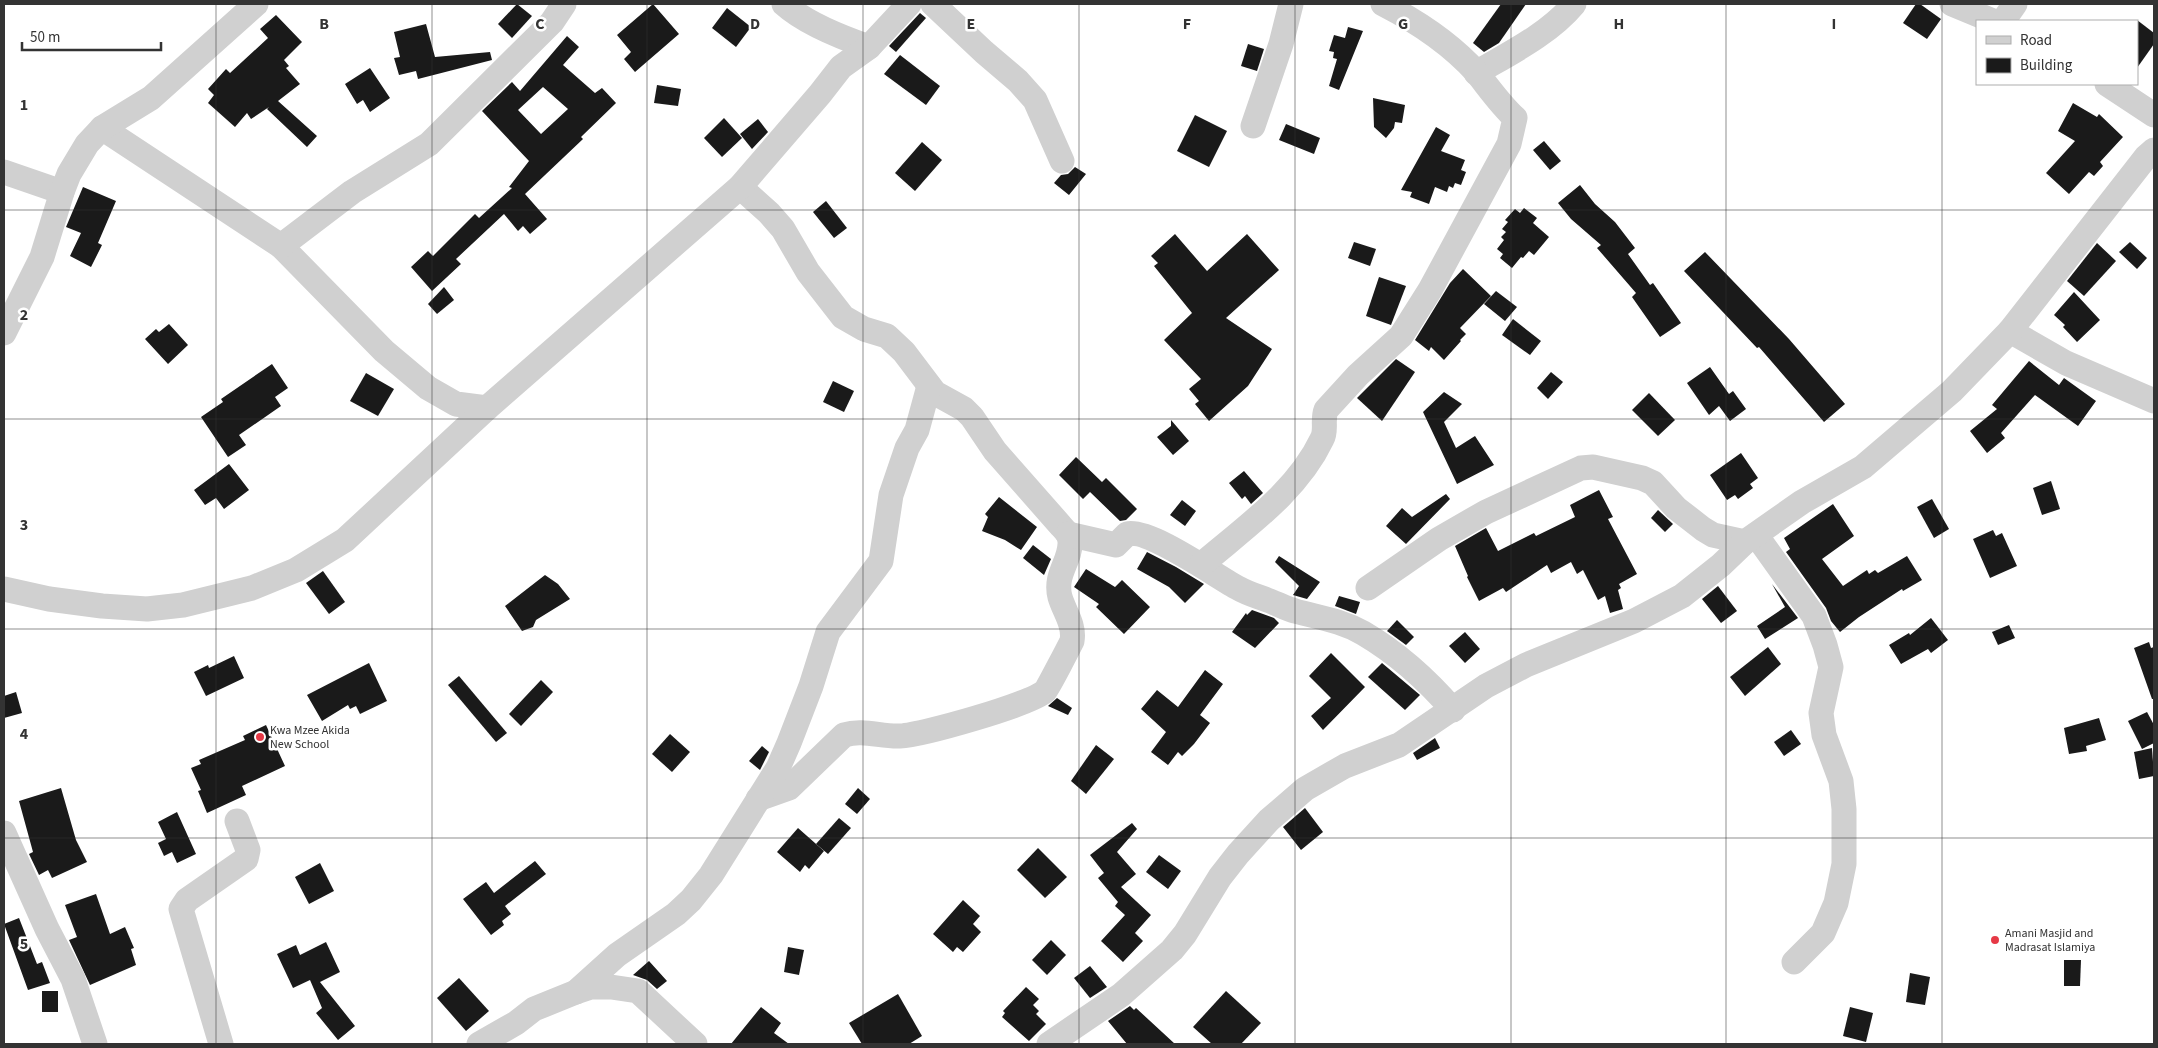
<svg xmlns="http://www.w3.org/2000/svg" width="2158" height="1048" font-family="'Source Sans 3',sans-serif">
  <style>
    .building { fill: #1a1a1a; fill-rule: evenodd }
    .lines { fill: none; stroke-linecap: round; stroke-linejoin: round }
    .minor { stroke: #d0d0d0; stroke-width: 25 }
    .grid { fill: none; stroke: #333; stroke-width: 1; stroke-opacity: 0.55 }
    .poi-dot { fill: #e63946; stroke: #fff; stroke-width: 2 }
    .labels { text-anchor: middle; stroke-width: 5; stroke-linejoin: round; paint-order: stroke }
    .poi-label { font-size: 12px; fill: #333; stroke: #fff; text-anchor: start }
    .grid-label { font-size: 16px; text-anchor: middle; font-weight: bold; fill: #333; stroke: #fff; stroke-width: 5; stroke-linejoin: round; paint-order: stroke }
  </style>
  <rect width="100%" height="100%" fill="#fff"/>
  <!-- building -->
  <g class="building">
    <path d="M517,4L532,16L512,38L498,24Z"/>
    <path d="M653,4L679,34L635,72L624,59L631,52L617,35Z"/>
    <path d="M1501,4H1526L1499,43L1484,52L1473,43Z"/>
    <path d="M1916,4H1920L1941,19L1927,39L1903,23Z"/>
    <path d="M727,8L751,27L736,47L712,28Z"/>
    <path d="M920,13L926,18L896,52L889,46Z"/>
    <path d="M276,15L302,42L284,60L289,66L286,68L300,84L278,101L317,136L307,147L267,109L269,107L251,119L247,113L235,127L208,103L214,95L208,89L226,69L230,73L268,38L260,29Z"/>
    <path d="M2137,20L2154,33V44L2137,68Z"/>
    <path d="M426,24L435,57L490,52L492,60L418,79L416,71L399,75L394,58L400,57L394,32Z"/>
    <path d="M1348,27L1363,31L1339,90L1329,86L1337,59L1333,58L1334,52L1329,51L1334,35L1345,38Z"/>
    <path d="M567,36L579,47L563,65L595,93L602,88L616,103L581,137L583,139L525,194L547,219L530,234L523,226L518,231L504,214L456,259L461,264L432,291L411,267L428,251L433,256L475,214L479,218L512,188L509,187L529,161L482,111L512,82L520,91ZM543,87L568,109L541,134L518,110Z"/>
    <path d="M1248,44L1264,49L1257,71L1241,66Z"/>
    <path d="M900,55L940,86L926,105L884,74Z"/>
    <path d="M370,68L390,98L370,112L363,100L357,104L345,84Z"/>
    <path d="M657,85L681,89L678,106L654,103Z"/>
    <path d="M1373,98L1405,105L1402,123L1395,122L1394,128L1386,138L1374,127Z"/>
    <path d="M2073,103L2097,117L2099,114L2123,137L2100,162L2103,166L2094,176L2089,172L2069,194L2046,173L2075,141L2058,131Z"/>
    <path d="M1195,115L1227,131L1209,167L1177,151Z"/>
    <path d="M724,118L742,138L722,157L704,138Z"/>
    <path d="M758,119L768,132L752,149L740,134Z"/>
    <path d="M1286,124L1320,138L1314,154L1279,140Z"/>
    <path d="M1436,127L1450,135L1441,151L1465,160L1461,170L1466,172L1461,185L1455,183L1453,188L1449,186L1447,192L1435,187L1429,204L1410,197L1412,192L1401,190Z"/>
    <path d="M1544,141L1561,161L1550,170L1533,150Z"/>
    <path d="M922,142L942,160L915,191L895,173Z"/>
    <path d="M1075,167L1086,174L1069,195L1054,183L1061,175L1068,174Z"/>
    <path d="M1580,185L1595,204L1615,222L1635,248L1628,254L1650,285L1653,283L1681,323L1660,337L1632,297L1636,293L1597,248L1601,245L1571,219L1558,203Z"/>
    <path d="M83,187L116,201L98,243L102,245L91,267L70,256L81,233L66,227Z"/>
    <path d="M826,201L847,228L834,238L813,212Z"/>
    <path d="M1524,208L1537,218L1533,223L1549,237L1534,255L1529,251L1523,258L1521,257L1512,268L1500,258L1503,254L1497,249L1504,240L1501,237L1506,232L1502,229L1508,222L1505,220L1515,209L1520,213Z"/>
    <path d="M1175,234L1207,271L1247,234L1279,270L1226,318L1272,349L1248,386L1209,421L1195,404L1199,401L1189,389L1201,379L1164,340L1192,313L1154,266L1158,263L1151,256Z"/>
    <path d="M1354,242L1376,249L1370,266L1348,258Z"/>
    <path d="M2130,242L2147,258L2137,269L2119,252Z"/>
    <path d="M2097,243L2116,261L2084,296L2067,281Z"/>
    <path d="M1705,252L1789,339L1845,404L1824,422L1759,347L1757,348L1684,271Z"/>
    <path d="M1463,269L1491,296L1460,328L1466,334L1460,340L1461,341L1444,360L1431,347L1429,351L1415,340L1450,283Z"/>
    <path d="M1379,277L1406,286L1391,325L1366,316Z"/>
    <path d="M444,287L454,300L437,314L428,304Z"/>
    <path d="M1496,291L1517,307L1505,321L1484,304Z"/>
    <path d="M2074,292L2100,320L2077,342L2063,327L2065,325L2054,315Z"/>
    <path d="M1513,319L1541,341L1530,355L1502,335Z"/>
    <path d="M169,324L188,345L168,364L145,339L156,329L159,332Z"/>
    <path d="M1396,359L1415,372L1382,421L1357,398Z"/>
    <path d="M2029,361L2059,385L2064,378L2096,401L2078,426L2035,395L2001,433L2005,438L1987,453L1970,431L1997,409L1992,405Z"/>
    <path d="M272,364L288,388L275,397L281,406L239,435L246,445L228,457L201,417L223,402L221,399Z"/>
    <path d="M1710,367L1729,394L1733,391L1746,409L1730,421L1719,406L1709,415L1687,383Z"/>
    <path d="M1551,372L1563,382L1548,399L1537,388Z"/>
    <path d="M366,373L394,389L378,416L350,401Z"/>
    <path d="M833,381L854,391L844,412L823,402Z"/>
    <path d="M1444,392L1462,404L1444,422L1456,448L1475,436L1494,465L1457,484L1423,412Z"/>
    <path d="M1649,393L1675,420L1658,436L1632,410Z"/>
    <path d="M1171,420L1189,441L1173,455L1157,437L1171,426Z"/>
    <path d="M1741,453L1758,478L1750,484L1753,488L1738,499L1735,495L1727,500L1710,475Z"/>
    <path d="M1076,457L1102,482L1106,478L1137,509L1126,520L1120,521L1090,492L1083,499L1059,475Z"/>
    <path d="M229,464L249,490L224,509L216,498L205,505L194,490Z"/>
    <path d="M1244,471L1263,493L1251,504L1245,496L1242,499L1229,483Z"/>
    <path d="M2051,481L2060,509L2042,515L2033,488Z"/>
    <path d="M1599,490L1613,517L1608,519L1637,574L1619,584L1621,588L1618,590L1623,609L1610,613L1605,596L1598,600L1583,570L1577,574L1571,562L1551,573L1547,565L1506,592L1503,588L1479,601L1467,577L1468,576L1455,546L1486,528L1498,551L1534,533L1536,536L1575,517L1570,505Z"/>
    <path d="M1446,494L1450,499L1406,544L1386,526L1402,508L1412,517Z"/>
    <path d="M999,497L1037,527L1021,550L1005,540L982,531L988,517L985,514Z"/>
    <path d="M1932,499L1949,529L1934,538L1917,507Z"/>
    <path d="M1182,500L1196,511L1185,526L1170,515Z"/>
    <path d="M1833,504L1854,536L1822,559L1843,586L1867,570L1869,574L1875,570L1878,573L1907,556L1922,580L1903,591L1902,589L1859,617L1840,632L1831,621L1826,608L1786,552L1790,549L1784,538Z"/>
    <path d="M1658,510L1673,524L1665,532L1651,518Z"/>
    <path d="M1993,530L1996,536L2002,533L2017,566L1990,578L1973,539Z"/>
    <path d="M1033,545L1051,559L1044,575L1023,558Z"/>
    <path d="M1147,552L1176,567L1204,584L1185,603L1169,587L1137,569Z"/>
    <path d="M1279,556L1320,582L1307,599L1293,595L1299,586L1275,562Z"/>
    <path d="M1086,569L1115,587L1122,580L1150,607L1124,634L1096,607L1099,604L1074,587Z"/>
    <path d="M323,571L345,602L329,614L306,583Z"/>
    <path d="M545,575L558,584L570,599L536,620L533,627L522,631L505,606Z"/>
    <path d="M1772,584L1798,618L1765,639L1757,626L1785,607Z"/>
    <path d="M1718,586L1737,611L1721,623L1702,599Z"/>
    <path d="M1339,596L1360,602L1356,614L1335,606Z"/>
    <path d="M1252,610L1274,618L1279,623L1255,648L1232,632L1246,613L1247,615Z"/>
    <path d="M1931,618L1948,640L1931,653L1928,649L1901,664L1889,645L1909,633L1910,635Z"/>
    <path d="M1397,620L1414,637L1406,645L1387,631Z"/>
    <path d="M2009,625L2015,638L1998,645L1992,632Z"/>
    <path d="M1465,632L1480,649L1465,663L1449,646Z"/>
    <path d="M2149,642L2151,648L2154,647V699H2152L2134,648Z"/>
    <path d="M1768,647L1781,664L1745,696L1730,677Z"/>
    <path d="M1331,653L1365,687L1323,730L1311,716L1331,698L1309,676Z"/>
    <path d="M234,656L244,678L206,696L194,672L208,665L209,668Z"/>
    <path d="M369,663L387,701L360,714L356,706L350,709L348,705L322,721L307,695Z"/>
    <path d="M1382,663L1420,695L1405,710L1368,677Z"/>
    <path d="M1205,670L1223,684L1200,715L1210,723L1194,744L1182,756L1178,752L1168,765L1151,752L1166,732L1141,709L1157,690L1178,707Z"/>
    <path d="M459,676L507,733L496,742L448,685Z"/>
    <path d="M541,680L553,692L521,726L509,714Z"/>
    <path d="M16,692L22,713L4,718V696Z"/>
    <path d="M1057,698L1072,708L1068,715L1048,706Z"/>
    <path d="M2147,712L2154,725V743L2142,749L2128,721Z"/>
    <path d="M2099,718L2106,740L2086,746L2087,751L2069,754L2064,728Z"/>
    <path d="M266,725L285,766L242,786L246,795L207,813L198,791L201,790L191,768L201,764L199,760L245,740L243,736Z"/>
    <path d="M1791,730L1801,744L1784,756L1774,742Z"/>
    <path d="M670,734L690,752L672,772L652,754Z"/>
    <path d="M1435,738L1440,748L1417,760L1413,753Z"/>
    <path d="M1096,745L1114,759L1086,794L1071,781Z"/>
    <path d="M762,746L769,752L760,770L749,761Z"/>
    <path d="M2152,748L2154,776L2139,779L2134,752Z"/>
    <path d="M61,788L76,840L87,862L52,878L48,870L39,875L29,854L33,852L19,801Z"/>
    <path d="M858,788L870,799L857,814L845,804Z"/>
    <path d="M1305,808L1323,832L1301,850L1283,827Z"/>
    <path d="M177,812L196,854L177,863L172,852L164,856L158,843L166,839L158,822Z"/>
    <path d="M839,818L851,828L828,854L816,844Z"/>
    <path d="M1132,823L1137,829L1117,852L1136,874L1121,887L1151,915L1135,933L1143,941L1123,962L1101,941L1125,915L1115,906L1118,902L1098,878L1104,873L1090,855Z"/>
    <path d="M798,828L824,851L809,869L805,865L800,872L777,852Z"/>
    <path d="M1038,848L1067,877L1045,898L1017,870Z"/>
    <path d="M1159,855L1181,871L1168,889L1146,872Z"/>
    <path d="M535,861L546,874L505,906L511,914L502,921L504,925L491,935L463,899L486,882L494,893Z"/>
    <path d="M320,863L334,891L309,904L295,877Z"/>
    <path d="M96,894L110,934L125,927L134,948L131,949L136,965L90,985L69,940L77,937L65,905Z"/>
    <path d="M963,900L980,916L973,924L981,932L963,952L957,947L953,952L933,934Z"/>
    <path d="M19,918L37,964L42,962L50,983L28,990L4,924Z"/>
    <path d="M1051,940L1066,955L1047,975L1032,960Z"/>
    <path d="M326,942L340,972L320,982L355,1026L338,1040L316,1013L322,1008L310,980L293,988L277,954L296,945L300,955Z"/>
    <path d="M788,947L804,950L799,975L784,972Z"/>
    <path d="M2064,960H2081L2080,986H2064Z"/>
    <path d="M649,961L667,981L657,989L647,980L633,975Z"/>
    <path d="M1090,966L1107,987L1090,998L1074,978Z"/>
    <path d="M1910,973L1930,977L1925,1005L1906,1002Z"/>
    <path d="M459,978L489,1011L466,1031L437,998Z"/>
    <path d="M1026,987L1039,999L1033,1005L1039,1011L1036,1014L1046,1024L1029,1041L1002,1017L1005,1013L1003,1011Z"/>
    <rect x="42" y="991" width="16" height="21"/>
    <path d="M1226,991L1261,1023L1241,1044H1212L1193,1027Z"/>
    <path d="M898,994L922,1036L909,1044H862L849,1023Z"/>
    <path d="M1130,1006L1134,1010L1136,1008L1175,1044H1127L1108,1021Z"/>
    <path d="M761,1007L781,1023L774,1033L789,1044H731Z"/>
    <path d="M1850,1007L1873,1013L1866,1042L1843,1036Z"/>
  </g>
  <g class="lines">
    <!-- minor -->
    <g class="minor">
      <path d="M784,4C804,22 843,38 869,47"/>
      <path d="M933,4L984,52L1018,81L1035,100L1062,161"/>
      <path d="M1952,4L1993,21"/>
      <path d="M2003,21L2015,4"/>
      <path d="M1476,73C1510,53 1549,34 1574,4"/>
      <path d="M2107,84L2154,115"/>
      <path d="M1253,126L1281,44L1291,4"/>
      <path d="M102,128L281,246L384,351L428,388L456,404L487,408"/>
      <path d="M4,172L62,192"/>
      <path d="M740,187L769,213L783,229L808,272L843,317L864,329L887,336L904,352L935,393L964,409L972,417L995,451L1061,526C1065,530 1070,536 1070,542C1071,561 1054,574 1060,597C1064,611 1075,625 1072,641C1070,645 1048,688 1045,691C1032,704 922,735 900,736C881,737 863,729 844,735L789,788L758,799"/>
      <path d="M281,246L352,192L429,144L552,22L564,4"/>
      <path d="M2010,331L2066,363L2154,401"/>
      <path d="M4,333L42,257L62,192L69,174L87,144L102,128L151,98L256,4"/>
      <path d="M1068,534L1116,545L1127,534C1149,528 1217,577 1238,588C1248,594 1260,597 1270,601C1278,604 1287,609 1295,611C1320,618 1340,620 1363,633C1397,653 1428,681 1453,710"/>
      <path d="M1756,535L1814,616L1825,645L1831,667L1821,713L1824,735L1841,781L1844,809V864L1836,903L1823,933L1794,962"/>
      <path d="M1201,565C1244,528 1297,492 1322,439C1327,430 1322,420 1326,410L1358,375L1401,336L1430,290L1509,144L1515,118C1500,104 1489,88 1477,73C1451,44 1418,22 1383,4"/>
      <path d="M1368,588L1439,539L1486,512L1581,468L1593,467L1642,478L1653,483L1676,508L1703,529L1713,535L1745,542"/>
      <path d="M4,589L49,599L102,606L147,609L183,605L252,588L296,570L345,540L487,408L740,187L820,94L841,67L869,47L909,4"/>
      <path d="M4,833L47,929L73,979L95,1044"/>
      <path d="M576,992L617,955L676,914L691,900L711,875L778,768L789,743L811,686L828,632L881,561L891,495L907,448L917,430L929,386"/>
      <path d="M221,1044L181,909L187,900L246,859L248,850L237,821"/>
      <path d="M479,1044L516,1023L534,1009L576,992L591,987H611L638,991L695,1044"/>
      <path d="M1049,1044L1121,995L1172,950L1185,934L1220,877L1238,854L1269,820L1305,789L1345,766L1399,745L1486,686L1526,665L1634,621L1682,596L1721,565L1745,542L1802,502L1863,467L1952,391L2010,331L2146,157L2154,150"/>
    </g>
  </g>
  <!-- grid -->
  <path class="grid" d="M216,4V1044M432,4V1044M647,4V1044M863,4V1044M1079,4V1044M1295,4V1044M1511,4V1044M1726,4V1044M1942,4V1044M4,210H2154M4,419H2154M4,629H2154M4,838H2154"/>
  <!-- markers -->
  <g class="poi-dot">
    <circle cx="260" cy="737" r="5"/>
    <circle cx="1995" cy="940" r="5"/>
  </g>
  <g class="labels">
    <!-- poi labels -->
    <g class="poi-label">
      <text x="270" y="734">Kwa Mzee Akida<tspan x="270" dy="14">New School</tspan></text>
      <text x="2005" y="937">Amani Masjid and<tspan x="2005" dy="14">Madrasat Islamiya</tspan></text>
    </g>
  </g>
  <g class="grid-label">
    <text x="324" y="29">B</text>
    <text x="540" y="29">C</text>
    <text x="755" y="29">D</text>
    <text x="971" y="29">E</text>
    <text x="1187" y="29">F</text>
    <text x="1403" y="29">G</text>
    <text x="1619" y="29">H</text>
    <text x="1834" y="29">I</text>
    <text x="24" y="110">1</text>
    <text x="24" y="320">2</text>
    <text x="24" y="530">3</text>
    <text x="24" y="739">4</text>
    <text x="24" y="949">5</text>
  </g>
  <!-- border -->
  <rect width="2158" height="1048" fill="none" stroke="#333333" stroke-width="10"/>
  <!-- legend -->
  <rect x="1976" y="20" width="162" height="65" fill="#ffffff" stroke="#adadad"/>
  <rect x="1986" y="36" width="25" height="8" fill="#d0d0d0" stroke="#adadad"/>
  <text x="2020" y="45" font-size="15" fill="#333333">Road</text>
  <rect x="1986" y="58" width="25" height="15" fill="#1a1a1a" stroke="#adadad"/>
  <text x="2020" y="70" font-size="15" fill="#333333">Building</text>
  <!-- scale -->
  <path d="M22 42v8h139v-8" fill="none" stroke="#333333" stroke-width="2.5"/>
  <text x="30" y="42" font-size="15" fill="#333333" stroke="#ffffff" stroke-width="4" paint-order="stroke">50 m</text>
</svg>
